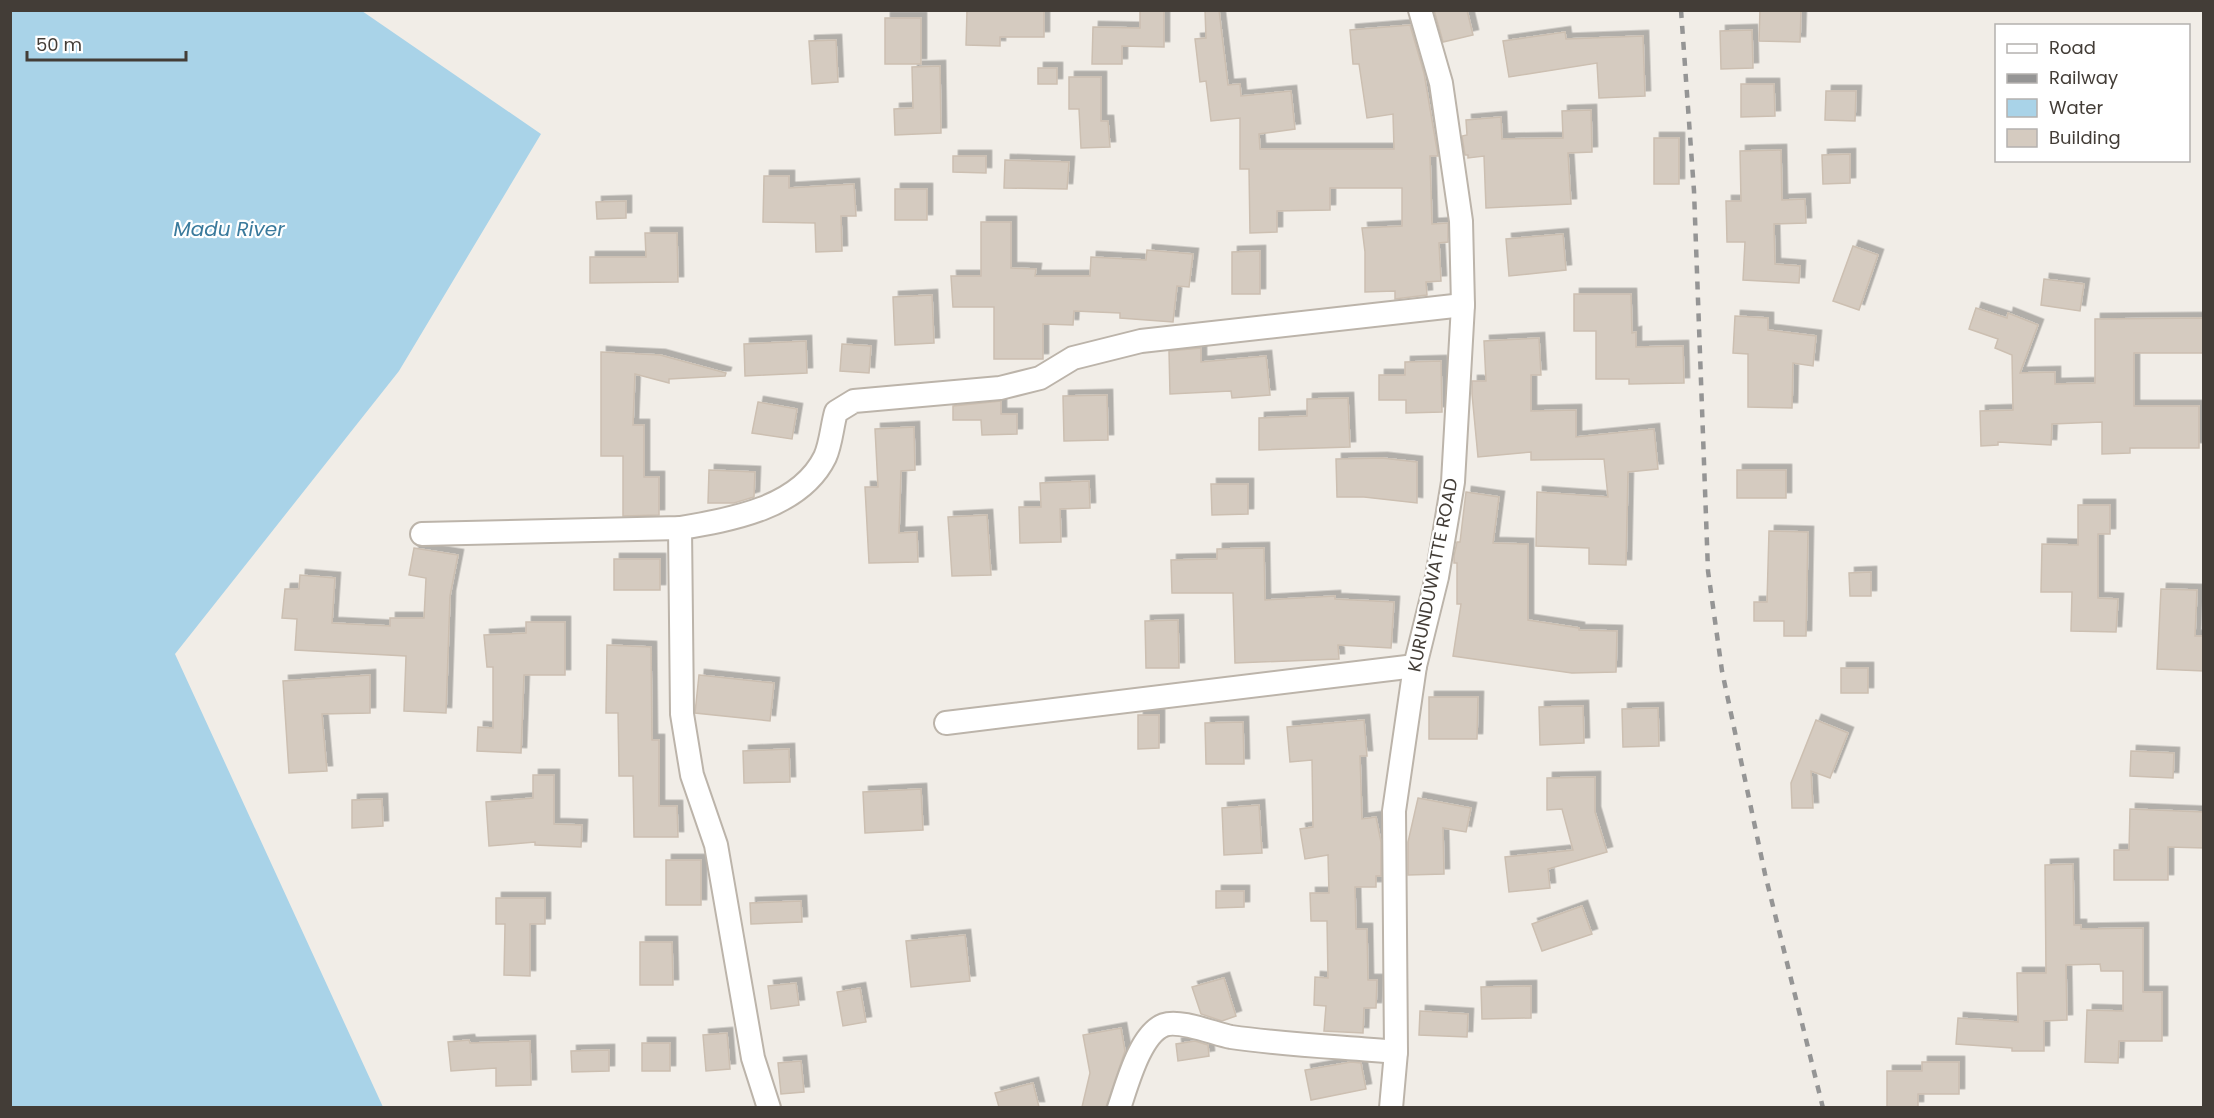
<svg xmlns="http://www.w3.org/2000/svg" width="2214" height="1118" font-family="Poppins,sans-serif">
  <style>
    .water { fill: #a9d3e8 }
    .building { fill: #d5cbc0; stroke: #ccbfb1; stroke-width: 1.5; filter: url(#shadow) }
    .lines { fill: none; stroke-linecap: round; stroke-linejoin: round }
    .minor-casing { stroke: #bcb4aa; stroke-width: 26 }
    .minor { stroke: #fff; stroke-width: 22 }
    .rail { stroke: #959595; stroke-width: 4.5; stroke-dasharray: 8 8; stroke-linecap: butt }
    .labels { text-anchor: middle; stroke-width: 4.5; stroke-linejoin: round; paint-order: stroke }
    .street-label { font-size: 18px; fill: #433d37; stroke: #fff }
    .water-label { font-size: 20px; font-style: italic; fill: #3a7a9c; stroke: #fff }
  </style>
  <defs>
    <filter id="shadow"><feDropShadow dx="5.5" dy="-5.5" stdDeviation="0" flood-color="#0004"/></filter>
  </defs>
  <rect width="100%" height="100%" fill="#f1ede7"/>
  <!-- water -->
  <path class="water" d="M10,11H362L541,134L399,371L175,654L383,1107H11Z"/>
  <!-- building -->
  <g class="building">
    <path d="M967,10H1044V37H1000V46L966,45Z"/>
    <path d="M1140,10H1164V47L1122,46V64H1092L1093,27L1140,28Z"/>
    <path d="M1205,10H1219L1228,85L1240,84L1241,96L1291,91L1295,129L1259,134L1260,149H1394L1393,114L1367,118L1359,64H1353L1350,30L1410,25L1424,73L1438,156H1430L1432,224L1448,223V242L1439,243L1441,281L1426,282L1427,295L1395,299V291L1365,292V252L1362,228L1402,226V188H1330V210L1277,211V232L1250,233L1249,169H1240V118L1211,121L1206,81L1200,82L1195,39L1206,38Z"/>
    <path d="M1434,10H1467L1473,35L1443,42Z"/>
    <path d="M1760,10H1801L1800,42L1759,41Z"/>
    <rect x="885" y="18" width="36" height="46"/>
    <path d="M1752,30L1753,68L1721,69L1720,31Z"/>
    <path d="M1565,32L1566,39L1643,36L1645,96L1599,98L1597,63L1509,77L1503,41Z"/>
    <path d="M836,40L838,82L812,84L809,41Z"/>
    <path d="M940,66L941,133L895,135L894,109L913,108L912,67Z"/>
    <rect x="1038" y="68" width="19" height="16"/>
    <path d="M1069,77H1101V121H1108L1110,147L1081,148L1079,109H1069Z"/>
    <path d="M1741,84H1774L1775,116L1741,117Z"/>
    <path d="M1826,91H1856L1855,121L1825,120Z"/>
    <path d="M1591,110L1592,152L1568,153L1571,204L1486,208L1484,156L1468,158V155H1465L1462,136L1467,135L1466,120L1501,117L1502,139L1563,138L1562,111Z"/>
    <rect x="1654" y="138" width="25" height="46"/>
    <path d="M1781,150L1782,200L1805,199L1806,223L1774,224L1775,264L1800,266L1799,283L1743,280L1745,242H1727L1726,201H1741L1740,151Z"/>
    <path d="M1850,154V183L1823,184L1822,155Z"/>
    <path d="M953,156H986V173L953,172Z"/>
    <path d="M1005,160L1069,162L1067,189L1004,188Z"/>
    <path d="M764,176H789V188L854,184L856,216H841L842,251L816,252L815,223L763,222Z"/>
    <rect x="895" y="189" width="32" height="31"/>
    <path d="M626,201V218L597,219L596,202Z"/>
    <path d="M981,222H1011V268L1036,269L1035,276H1090L1091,257L1146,260L1147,250L1193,254L1189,287L1177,286L1173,322L1120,318V313L1074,311L1073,325L1043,324V359H994V307H953L951,276H981Z"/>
    <path d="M645,233H677L678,282L590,283V257H646Z"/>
    <path d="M1563,234L1566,270L1509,276L1506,239Z"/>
    <path d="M1853,246L1878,255L1859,310L1833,301Z"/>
    <path d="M1260,251V294H1232V252Z"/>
    <path d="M2044,279L2084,284L2080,311L2041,305Z"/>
    <path d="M1574,294H1631L1632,333L1636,332V347L1683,346L1684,383L1629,384V379H1596V331H1574Z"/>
    <path d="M932,295L934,343L895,345L893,297Z"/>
    <path d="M1976,308L2007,318L2008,313L2038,325L2020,373L2055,372V384L2095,383V319L2204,318V353H2134V406H2199V448H2130V453L2102,454V422L2052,424L2051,445L1998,442V445L1981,446L1980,411L2013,410L2012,355L1995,348L1998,339L1969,329Z"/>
    <path d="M1735,316L1768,318V330L1816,336L1813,366L1793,363L1792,408L1748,407V354L1733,353Z"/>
    <path d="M1539,338L1541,375H1531V411L1576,410V437L1654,429L1658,469L1628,472L1626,565L1589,564V548L1536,546L1537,492L1608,497L1604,459L1531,460V452L1478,457L1472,394V381H1486L1484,341Z"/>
    <path d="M806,341L807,373L745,376L744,344Z"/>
    <path d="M842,344L871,346L869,373L840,371Z"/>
    <path d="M1201,348V362L1266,356L1270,395L1232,398L1231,391L1170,394L1169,351Z"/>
    <path d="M601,352L660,355L726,373L725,376L669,379V383L635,374L633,425H644V477H659V515L623,516V456H601Z"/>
    <path d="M1441,361L1442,412L1406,413V400H1379V375H1405V362Z"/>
    <path d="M1107,395L1108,440L1064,441L1063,396Z"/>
    <path d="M1348,398L1350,447L1259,450V418L1307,416V399Z"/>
    <path d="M1001,401V414H1017V434L982,435L981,420H953V406Z"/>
    <path d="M758,402L797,409L792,439L752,433Z"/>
    <path d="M914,427L915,470L901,471L899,533L917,532L918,562L869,563L865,487H878L875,429Z"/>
    <path d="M1382,458L1417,462V503L1364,497H1337L1336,459Z"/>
    <path d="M709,470L755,472L754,497L734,503H708Z"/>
    <rect x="1737" y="470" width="49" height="28"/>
    <path d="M1089,481L1090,508L1060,509L1061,542L1020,543L1019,507H1041L1040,483Z"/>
    <path d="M1211,484H1248V514L1212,515Z"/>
    <path d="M1466,492L1499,497L1493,543L1528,544V620L1579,628V630L1617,631L1616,672L1572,673L1453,656L1461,604H1457V563H1454V556L1457,542H1460Z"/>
    <path d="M2078,505H2110V534H2098V598L2118,599L2116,632L2071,631L2072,592H2041L2042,544L2078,545Z"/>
    <path d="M987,515L991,575L952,576L948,517Z"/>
    <path d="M1769,531L1808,532L1806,636H1784V621H1754V602H1767Z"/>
    <path d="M414,548L458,555L450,596L446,713L404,711L406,656L295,650L297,619L282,618L285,589H299L300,575L335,578L332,623L390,626V618H424L426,578L409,575Z"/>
    <path d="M1264,548L1265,600L1335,596V599L1394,602L1391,648L1338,645L1339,659L1235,663L1233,593H1172L1171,560L1217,559V549Z"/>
    <rect x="614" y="559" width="46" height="31"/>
    <path d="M1871,572V596H1850L1849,573Z"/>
    <path d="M2161,589L2197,590L2195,636H2204V671L2157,669Z"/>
    <path d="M1178,620L1179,668H1146L1145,621Z"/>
    <path d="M526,622H565V675H524L521,753L477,751L478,727L493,728V667H487L484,635L526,633Z"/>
    <path d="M607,645L651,647L652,740H659V806H677L678,837H634L633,776H619L618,713H606Z"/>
    <rect x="1841" y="668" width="27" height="25"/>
    <path d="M370,675V713L322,714L327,771L289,773L283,681Z"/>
    <path d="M699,675L774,683L770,721L695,713Z"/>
    <path d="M1429,697H1478L1477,739H1429Z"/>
    <path d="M1583,706L1584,743L1540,745L1539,707Z"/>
    <path d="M1658,708L1659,746L1623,747L1622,709Z"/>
    <path d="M1138,715H1159V748L1138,749Z"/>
    <path d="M1364,720L1367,756H1360L1362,819L1376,817L1381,842V876H1376V887H1355L1356,929H1367L1368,980H1377L1376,1008H1364L1363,1033L1324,1031L1326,1006L1314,1005L1315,977L1328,978L1327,921H1311L1310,893H1329L1328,855L1305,859L1300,829L1313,827L1312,760L1290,762L1287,727Z"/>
    <path d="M1816,720L1848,733L1830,778L1811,771L1813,808H1792L1791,783Z"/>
    <path d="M1243,722L1244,764H1206L1205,723Z"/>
    <path d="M789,749L790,782L744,783L743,751Z"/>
    <path d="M2131,751L2174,753L2173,778L2130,776Z"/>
    <path d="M533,775H554V824L582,825L581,847L535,845V842L489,846L486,802L533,798Z"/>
    <path d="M1595,777V812L1607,852L1548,869L1550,888L1509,892L1505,857L1573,850L1562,809L1547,810V778Z"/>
    <path d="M921,789L923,830L865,833L863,792Z"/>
    <path d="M1418,798L1471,808L1466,832L1443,828L1444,874L1408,875V842Z"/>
    <path d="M382,799L383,826L352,828V800Z"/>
    <path d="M1259,805L1262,853L1224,855L1222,808Z"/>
    <path d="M2130,809L2204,812V848L2168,847V880H2114V850H2129Z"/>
    <rect x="666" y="860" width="35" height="45"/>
    <path d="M2073,864L2074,925H2081V929L2143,928V992H2162V1041H2119L2118,1063L2085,1062L2087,1010L2123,1011V971H2101L2100,964L2066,965L2067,1020L2044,1021V1051H2012V1048L1956,1044L1958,1018L2018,1022L2017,973H2046L2045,865Z"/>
    <path d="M1216,891H1244V907L1216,908Z"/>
    <path d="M496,898H545V924H530V976L504,975L505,924H496Z"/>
    <path d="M801,901L802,922L751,924L750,903Z"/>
    <path d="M1582,906L1592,934L1542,951L1532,924Z"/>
    <path d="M965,935L970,981L911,987L906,941Z"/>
    <path d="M640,942H672L673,985H640Z"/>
    <path d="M1224,978L1236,1016L1222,1021L1201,1014L1192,987Z"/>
    <path d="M796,983L799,1005L771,1009L768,986Z"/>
    <path d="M1531,986V1018L1482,1019L1481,987Z"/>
    <path d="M860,988L866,1022L843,1026L837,992Z"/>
    <path d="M1420,1011L1468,1014L1467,1037L1419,1035Z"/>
    <path d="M1121,1028L1125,1051L1106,1107H1082L1090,1073L1083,1035Z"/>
    <path d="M727,1033L730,1069L706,1071L703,1035Z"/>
    <path d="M469,1040L470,1043L530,1041L531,1085L496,1086V1068L451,1071L448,1042Z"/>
    <path d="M1195,1041L1208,1045L1209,1056L1178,1061L1176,1044Z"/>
    <rect x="642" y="1043" width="28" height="28"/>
    <path d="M609,1050V1071L572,1072L571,1051Z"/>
    <path d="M801,1061L804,1092L781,1094L778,1063Z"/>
    <path d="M1351,1062L1361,1063L1366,1089L1311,1100L1305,1070Z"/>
    <path d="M1922,1062H1959V1094H1918V1107H1887V1071H1922Z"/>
    <path d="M1033,1083L1039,1107H999L995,1093Z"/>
  </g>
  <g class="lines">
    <defs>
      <g id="minor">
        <path d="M680,528L682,714L692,775L716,845L753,1058L769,1108"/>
        <path d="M422,534L680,528C730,520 800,508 825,457C831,444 832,426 836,412L854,401L1000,388L1040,378L1073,358L1141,341L1463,305"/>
        <path d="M946,723L1415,666"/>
        <path d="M1119,1108C1127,1085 1140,1034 1164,1025C1180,1019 1215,1034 1231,1037C1286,1045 1342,1047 1396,1052"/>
        <path d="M1391,1108L1396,1052L1394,811L1415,666L1437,577L1453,482L1463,305L1461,221L1441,83L1420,10"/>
      </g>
    </defs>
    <!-- minor casing -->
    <use href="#minor" class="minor-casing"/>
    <!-- minor -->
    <use href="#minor" class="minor"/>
    <!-- rail -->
    <path class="rail" d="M1681,10L1694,191L1708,571L1722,671L1765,874L1823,1108"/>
  </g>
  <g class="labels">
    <!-- street labels -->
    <g class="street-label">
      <text transform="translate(1433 575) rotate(-79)" y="6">KURUNDUWATTE ROAD</text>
    </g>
    <!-- water labels -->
    <g class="water-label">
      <text x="229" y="236">Madu River</text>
    </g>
  </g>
  <!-- border -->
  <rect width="2214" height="1118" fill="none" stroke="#433d37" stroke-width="24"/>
  <!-- legend -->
  <rect x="1995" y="24" width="195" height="138" fill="#ffffff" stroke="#b4b1af" stroke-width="1.5"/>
  <rect x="2007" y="44" width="30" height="9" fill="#ffffff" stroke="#b4b1af" stroke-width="1.5"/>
  <text x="2049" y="54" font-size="18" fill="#433d37">Road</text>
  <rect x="2007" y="74" width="30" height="9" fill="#959595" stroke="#b4b1af" stroke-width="1.5"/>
  <text x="2049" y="84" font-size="18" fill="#433d37">Railway</text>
  <rect x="2007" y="99" width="30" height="18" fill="#a9d3e8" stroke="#b4b1af" stroke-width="1.5"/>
  <text x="2049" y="114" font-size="18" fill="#433d37">Water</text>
  <rect x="2007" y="129" width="30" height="18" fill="#d5cbc0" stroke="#b4b1af" stroke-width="1.5"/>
  <text x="2049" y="144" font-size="18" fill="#433d37">Building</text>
  <!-- scale -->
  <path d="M27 51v9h159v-9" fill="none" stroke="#433d37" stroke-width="3"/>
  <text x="36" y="51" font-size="18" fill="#433d37" stroke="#ffffff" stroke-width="4.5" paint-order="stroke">50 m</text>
</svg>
